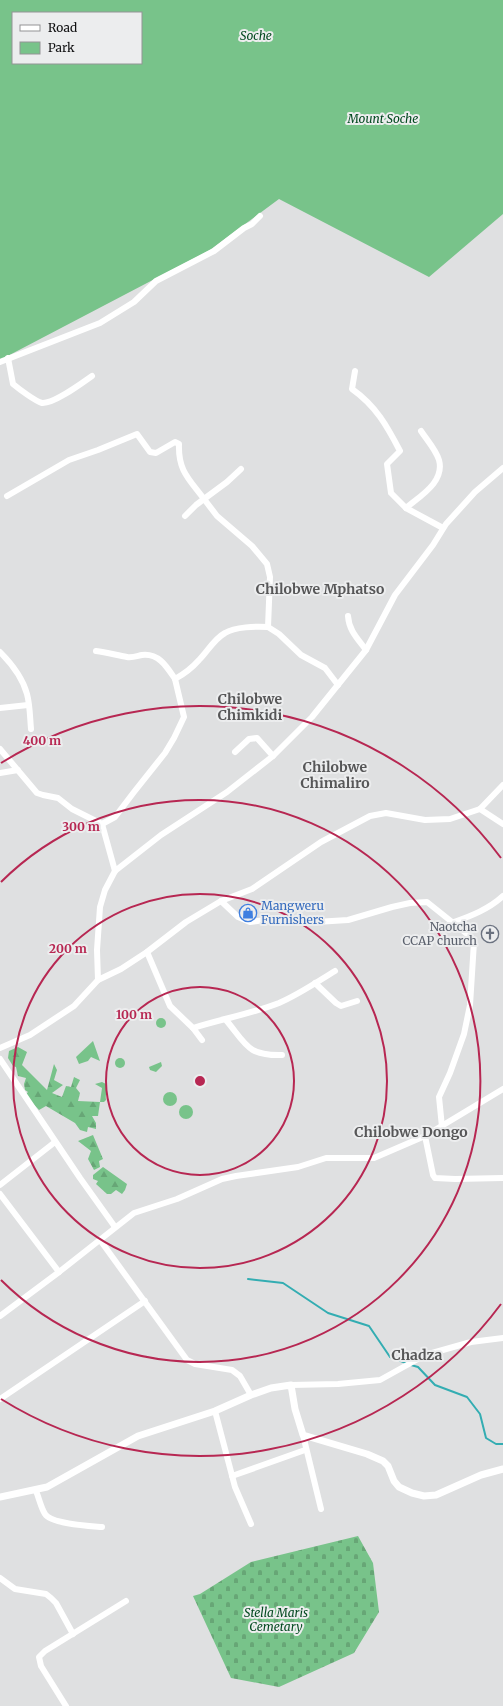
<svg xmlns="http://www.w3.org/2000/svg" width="503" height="1706" font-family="Merriweather,serif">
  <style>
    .forest { fill: url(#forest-firs) }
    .cemetery { fill: url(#cemetery-stones) }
    .park { fill: #78c38a; fill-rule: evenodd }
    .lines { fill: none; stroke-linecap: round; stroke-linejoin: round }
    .stream { stroke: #33adb2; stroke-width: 2 }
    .minor { stroke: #fff; stroke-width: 6 }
    .tertiary { stroke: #fff; stroke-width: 7 }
    .ring { fill: none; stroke: #b72752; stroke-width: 2 }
    .labels { text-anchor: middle; stroke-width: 4; stroke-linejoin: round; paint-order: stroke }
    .park-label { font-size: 12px; font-style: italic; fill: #034a20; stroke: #ecedee }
    .shop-label { font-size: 12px; fill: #366cbe; stroke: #ecedee; text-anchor: start }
    .worship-label { font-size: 12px; fill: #5b616d; stroke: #ecedee; text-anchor: end }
    .quarter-label { font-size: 14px; font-weight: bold; fill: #575758; stroke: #ecedee }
    .centre { fill: #b72752; stroke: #ecedee; stroke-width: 2 }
    .ring-label { font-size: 12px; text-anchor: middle; font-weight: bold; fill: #b72752; stroke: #ecedee; stroke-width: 4; stroke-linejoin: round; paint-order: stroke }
  </style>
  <defs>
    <pattern id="forest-firs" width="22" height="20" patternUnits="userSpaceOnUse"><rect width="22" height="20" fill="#78c38a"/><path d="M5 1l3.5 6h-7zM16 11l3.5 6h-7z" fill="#67a676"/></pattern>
    <pattern id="cemetery-stones" width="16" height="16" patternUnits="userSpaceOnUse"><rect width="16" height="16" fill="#78c38a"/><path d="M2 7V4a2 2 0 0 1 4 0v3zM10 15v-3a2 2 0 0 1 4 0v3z" fill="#67a676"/></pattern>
  </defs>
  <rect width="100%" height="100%" fill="#dfe0e1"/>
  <!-- forest -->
  <g class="forest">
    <path d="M18,1047L27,1052L22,1065L47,1090L54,1064L57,1070L54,1080L63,1085L52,1093L62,1097L66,1086L71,1087L74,1077L80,1080L76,1088L80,1093L78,1101L100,1102L98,1116H92L96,1123V1129L88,1127L87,1132L80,1130L75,1123L46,1106L39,1110L25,1095L28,1092L25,1090L24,1084L26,1078L18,1076L16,1067L13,1066L8,1058L9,1051Z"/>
    <path d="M93,1135L103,1159L99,1161L100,1167L94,1170L88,1159L91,1151L78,1141Z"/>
    <path d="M103,1167L127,1184L125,1190L122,1194L116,1190L111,1194H107L96,1184L98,1181L93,1179V1175Z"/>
  </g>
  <!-- cemetery -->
  <path class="cemetery" d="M358,1536L373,1563L379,1612L354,1653L279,1687L231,1678L193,1596L200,1594L251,1562Z"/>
  <!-- park -->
  <g class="park">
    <path d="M0,0H503V214L429,277L279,199L210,250L0,360ZM13,13H141V63H13Z"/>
    <circle cx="161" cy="1023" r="5"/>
    <path d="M93,1041L100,1061L91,1057L88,1061L79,1064L76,1057Z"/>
    <circle cx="120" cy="1063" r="5"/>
    <path d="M161,1062L162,1066L156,1072L150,1070L149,1067Z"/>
    <path d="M102,1082L106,1084C108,1090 105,1094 106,1100L104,1102H100L102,1088L95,1084Z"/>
    <circle cx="170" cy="1099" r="7"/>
    <circle cx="186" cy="1112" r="7"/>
  </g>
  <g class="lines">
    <!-- stream -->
    <g class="stream">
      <path d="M248,1279L283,1283L328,1313L369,1326L390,1357L406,1363"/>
      <path d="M411,1365L418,1367L435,1385L467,1397L480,1414L486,1438L496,1444H503"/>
    </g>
    <!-- minor -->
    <g class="minor">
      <path d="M8,358L13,384C19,389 35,401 42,403C54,404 82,383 92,376"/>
      <path d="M0,362L100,323L134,302L156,281L214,251L244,228L252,224L260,216"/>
      <path d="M355,371L352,389C376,406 387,426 400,451L387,464L391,493L406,508L443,528"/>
      <path d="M241,469L227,482L204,499L217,516L252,546L267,564L270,577L268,627"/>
      <path d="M7,496L69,460L98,450L137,434L150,452L156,453L175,442L179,444C178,471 189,479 204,499L196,505L185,516"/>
      <path d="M406,508C420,496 445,482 439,460C436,450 427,440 421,431"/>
      <path d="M348,616C349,631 358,639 366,650"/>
      <path d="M268,627L279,634L301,655L325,668L338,685"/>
      <path d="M96,651C106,652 116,655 127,657C132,658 137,656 142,655C159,653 167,667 175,679C184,674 192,668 199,660C208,651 214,639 225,633C235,627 256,626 268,627"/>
      <path d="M0,652C11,663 23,679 27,694C30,705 30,718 31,729"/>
      <path d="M0,708L28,705"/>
      <path d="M0,749L37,793L43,795L58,798L72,809L102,824L115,817L134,792L165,753L174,738L184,717L175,679"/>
      <path d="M235,752L249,739L257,738L273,756"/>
      <path d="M0,773L18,770"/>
      <path d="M480,809L503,824"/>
      <path d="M102,824L115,871"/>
      <path d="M221,901L238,917L250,922L280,918L300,923L348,920L392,907L410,903L427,902L472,938L474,942L470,1005L464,1034L450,1073L439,1097L442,1127"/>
      <path d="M454,922C471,916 489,909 503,896"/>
      <path d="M147,952L170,1006L193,1028L202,1040"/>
      <path d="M98,980L121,969L147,952L186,922L221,901L252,889L321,842L370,816L386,813L425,820L450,819L480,809L503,785"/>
      <path d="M315,983L336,1003L341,1006L357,1001"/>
      <path d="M226,1020C246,1044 247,1056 282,1055"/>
      <path d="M193,1028C221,1019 251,1014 279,1003C298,995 317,982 335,971"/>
      <path d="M0,1048L30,1035L74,1006L98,980L97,950L100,907L105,890L115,871L161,835L227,792L273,756L312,717L366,650L395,595L433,545L446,524L475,492L503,468"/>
      <path d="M0,1059L80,1178L115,1227"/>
      <path d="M425,1136L433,1175L435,1178L455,1179L503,1178"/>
      <path d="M0,1185L55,1142"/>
      <path d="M0,1194L59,1272"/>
      <path d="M100,1240L187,1360L195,1364L232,1370L240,1376L251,1395"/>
      <path d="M0,1316L59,1272L134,1213L177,1199L222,1179L236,1176L298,1167L326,1158H374L425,1136L503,1089"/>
      <path d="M291,1385L338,1384L380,1380L425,1355L471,1342L503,1338"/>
      <path d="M0,1399L145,1301"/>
      <path d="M215,1411L235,1487L251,1524"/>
      <path d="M303,1435L321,1509"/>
      <path d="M232,1476L305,1450"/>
      <path d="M36,1491C39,1498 41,1508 45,1514C51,1524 91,1526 102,1527"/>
      <path d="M0,1578L15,1589L46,1594L51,1598L56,1603L73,1634"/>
      <path d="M66,1706L41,1666L39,1657L45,1651L126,1601"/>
    </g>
    <!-- tertiary -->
    <path class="tertiary" d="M0,1497L47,1487L138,1436L215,1411L251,1395L271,1388L291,1385L295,1409L303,1435L367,1454L383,1461L388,1466L394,1481L399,1487L412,1493L424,1496L436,1495L481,1475L503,1469"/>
  </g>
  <!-- distance rings -->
  <g class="ring">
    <circle cx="200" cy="1081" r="94"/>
    <circle cx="200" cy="1081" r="187"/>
    <path d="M1 882A281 281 0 1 1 1 1280"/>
    <path d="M501 1304A375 375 0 0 1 1 1399M1 763A375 375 0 0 1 501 858"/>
  </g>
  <!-- icons -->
  <defs>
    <symbol id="shop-ring" viewBox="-11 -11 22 22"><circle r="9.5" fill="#ecedee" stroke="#3f7fe0" stroke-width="1.5"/><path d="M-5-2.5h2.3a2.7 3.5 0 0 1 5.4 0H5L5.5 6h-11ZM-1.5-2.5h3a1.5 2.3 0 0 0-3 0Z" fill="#3f7fe0"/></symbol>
    <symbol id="church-ring" viewBox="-11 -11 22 22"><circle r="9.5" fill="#ecedee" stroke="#6b7280" stroke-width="1.5"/><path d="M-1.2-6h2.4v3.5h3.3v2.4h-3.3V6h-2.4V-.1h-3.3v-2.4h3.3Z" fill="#6b7280"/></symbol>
  </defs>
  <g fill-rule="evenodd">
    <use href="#shop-ring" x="238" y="903" width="20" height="20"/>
    <use href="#church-ring" x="480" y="924" width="20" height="20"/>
  </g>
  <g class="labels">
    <!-- park labels -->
    <g class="park-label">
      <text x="256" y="40">Soche</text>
      <text x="383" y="123">Mount Soche</text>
      <text x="276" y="1617">Stella Maris<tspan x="276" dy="14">Cemetary</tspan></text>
    </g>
    <!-- shop labels -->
    <g class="shop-label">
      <text x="261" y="910">Mangweru<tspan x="261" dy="14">Furnishers</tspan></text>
    </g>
    <!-- worship labels -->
    <g class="worship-label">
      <text x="477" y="931">Naotcha<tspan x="477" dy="14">CCAP church</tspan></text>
    </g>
    <!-- quarter labels -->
    <g class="quarter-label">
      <text x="320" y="594">Chilobwe Mphatso</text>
      <text x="250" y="704">Chilobwe<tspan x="250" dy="16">Chimkidi</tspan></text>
      <text x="335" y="772">Chilobwe<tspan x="335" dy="16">Chimaliro</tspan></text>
      <text x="411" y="1137">Chilobwe Dongo</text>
      <text x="417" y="1360">Chadza</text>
    </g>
  </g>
  <circle cx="200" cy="1081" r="6" class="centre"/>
  <g class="ring-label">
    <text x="42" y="745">400 m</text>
    <text x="81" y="831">300 m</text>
    <text x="68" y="953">200 m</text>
    <text x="134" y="1019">100 m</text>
  </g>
  <!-- legend -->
  <rect x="12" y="12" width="130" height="52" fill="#ecedee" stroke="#939495"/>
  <rect x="20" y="25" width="20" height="6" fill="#ffffff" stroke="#939495"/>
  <text x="48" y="32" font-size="12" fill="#0e0e0f">Road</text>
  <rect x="20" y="42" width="20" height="12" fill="#78c38a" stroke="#939495"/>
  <text x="48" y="52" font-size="12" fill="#0e0e0f">Park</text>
</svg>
